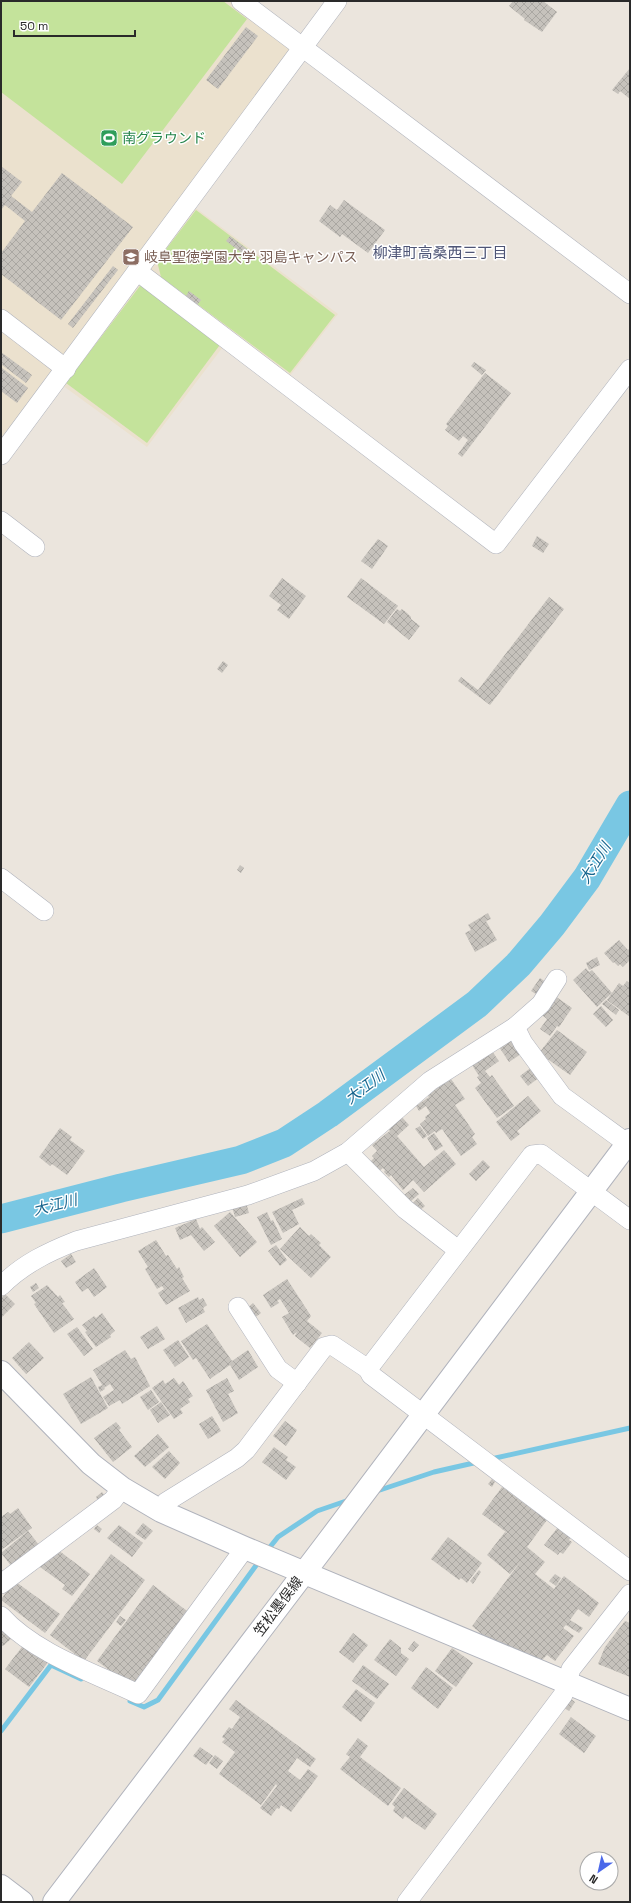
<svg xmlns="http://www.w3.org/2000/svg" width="631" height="1903" font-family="'Space Grotesk','Noto Sans JP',sans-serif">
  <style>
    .education { fill: #ebe1ce }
    .pitch { fill: #c4e39b }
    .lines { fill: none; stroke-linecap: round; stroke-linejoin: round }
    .stream { stroke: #79c7e3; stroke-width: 5 }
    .river { stroke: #79c7e3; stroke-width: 29 }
    .building { fill: url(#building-cross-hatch) }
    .street-casing { stroke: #b0b3bc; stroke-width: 20 }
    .secondary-casing { stroke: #b0b3bc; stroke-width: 24 }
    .street { stroke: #fff; stroke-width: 19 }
    .secondary { stroke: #fff; stroke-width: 22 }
    .labels { text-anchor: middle; stroke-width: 3; stroke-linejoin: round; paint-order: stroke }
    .leisure-label { font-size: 14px; fill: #27864d; stroke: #fff; text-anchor: start }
    .education-label { font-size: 14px; fill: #785e54; stroke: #fff; text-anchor: start }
    .street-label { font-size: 14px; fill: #2a2a2a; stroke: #fff }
    .neighbourhood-label { font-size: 15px; fill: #4e5576; stroke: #fff }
    .water-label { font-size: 15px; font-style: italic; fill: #19668e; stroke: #fff }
  </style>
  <defs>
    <pattern id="building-cross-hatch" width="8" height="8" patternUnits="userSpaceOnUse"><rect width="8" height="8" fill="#c6c2bc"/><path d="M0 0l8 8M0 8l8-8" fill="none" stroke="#aaa7a2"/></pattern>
  </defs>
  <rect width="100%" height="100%" fill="#ebe5dd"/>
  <!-- education -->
  <path class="education" d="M1,1H239L295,42L185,200L338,314L289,377L232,335L147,447L51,377L1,442Z"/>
  <!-- pitch -->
  <g class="pitch">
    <path d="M1,1H223L247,19L122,184L1,92Z"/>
    <path d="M196,210L335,315L290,373L161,277L157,261Z"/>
    <path d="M143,282L222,342L147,443L66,383Z"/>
  </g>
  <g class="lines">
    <!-- stream -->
    <g class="stream">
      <path d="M491,1459L630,1428"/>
      <path d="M374,1492L434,1472L478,1462"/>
      <path d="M266,1552L278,1537L317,1511L349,1500"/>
      <path d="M130,1701L144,1707L158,1700L260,1560"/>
      <path d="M1,1731L51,1665L81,1679"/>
    </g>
    <!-- river -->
    <path class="river" d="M1,1219L121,1188L241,1160L284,1143L328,1114L477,1004L518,965L552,925L587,878L630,805"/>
  </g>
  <!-- building -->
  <g class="building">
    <path d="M513,1H543L557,12L542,32L524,20L525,19L509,6Z"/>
    <path d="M246,27L258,36L218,89L206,80Z"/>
    <path d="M630,68V99L620,91L618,94L612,90Z"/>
    <path d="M1,166L22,182L11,196L32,212L62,173L133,227L61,320L1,274V253L25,221L5,205L1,210Z"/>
    <path d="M344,200L385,230L368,253L342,234L340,237L319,221L330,205L337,210Z"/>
    <path d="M230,236L251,252L247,257L226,241Z"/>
    <path d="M113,266L118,270L73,328L68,324Z"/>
    <path d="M189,291L201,300L197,305L186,296Z"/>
    <path d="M1,352L32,375L26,383L1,364Z"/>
    <path d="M474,362L486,370L482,375L471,366Z"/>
    <path d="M2,368L28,388L17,403L1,391V370Z"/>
    <path d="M485,373L511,393L462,457L458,454L468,440L463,436L459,441L445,430L448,426L446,424Z"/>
    <path d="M537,536L549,544L543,553L532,546Z"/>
    <path d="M378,539L388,546L372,569L361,561Z"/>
    <path d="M282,578L306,596L289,619L277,610L281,605L269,596Z"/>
    <path d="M361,578L398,606L384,624L347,597Z"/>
    <path d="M549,597L564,609L490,705L458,681L461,677L478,690Z"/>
    <path d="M397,609L400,611L402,609L407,613L411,617V619L420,626L409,640L387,622Z"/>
    <path d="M223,661L228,665L222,673L217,669Z"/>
    <path d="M240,865L244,868L241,873L237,870Z"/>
    <path d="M488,913L491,919L486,921L497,940L475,952L465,933L471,930L468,925Z"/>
    <path d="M619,940L628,950L630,948V960L623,967L620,964L618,966L614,962L613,963L604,953Z"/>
    <path d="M597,957L600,965L589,970L586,963Z"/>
    <path d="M586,968L589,972L592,970L612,993L597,1007L573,980Z"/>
    <path d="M540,978L550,985L541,997L531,991Z"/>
    <path d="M627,981L630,983V1017L607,1000L619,983L623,986Z"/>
    <path d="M555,996L572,1008L559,1027L557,1026L550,1036L540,1029L547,1019L542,1015Z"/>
    <path d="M606,1000L619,1010L616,1015L602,1004Z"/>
    <path d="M601,1006L613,1020L606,1027L593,1014Z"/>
    <path d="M557,1030L587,1052L570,1075L539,1053Z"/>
    <path d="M510,1039L521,1054L509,1062L499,1047Z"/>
    <path d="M491,1050L499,1061L485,1071L490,1077L492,1075L514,1106L497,1118L475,1088L481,1083L477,1077L479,1076L472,1065Z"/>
    <path d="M533,1066L541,1076L528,1086L520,1076Z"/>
    <path d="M451,1079L465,1099L455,1105L475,1134L472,1137L477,1144L461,1156L442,1129L436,1133L435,1131L428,1136L420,1124L426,1119L425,1117L430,1113L426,1106L419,1111L416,1106L429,1097L427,1095Z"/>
    <path d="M528,1096L541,1111L517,1131L520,1134L511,1141L496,1122Z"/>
    <path d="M401,1116L409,1125L397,1136L424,1167L444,1150L456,1164L424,1192L413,1180L403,1190L391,1175L389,1177L384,1172L385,1170L383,1168L378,1172L370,1162L374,1158L372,1156L377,1151L372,1145L390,1131L388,1128Z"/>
    <path d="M420,1126L427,1136L423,1139L415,1129Z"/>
    <path d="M60,1128L72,1137L70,1140L85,1151L67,1175L52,1164L50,1166L39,1157Z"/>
    <path d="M434,1133L443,1146L435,1151L427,1138Z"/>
    <path d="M483,1160L490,1167L476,1181L469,1174Z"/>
    <path d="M413,1188L419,1194L410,1202L404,1195Z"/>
    <path d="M302,1198L305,1204L292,1210L299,1224L283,1233L272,1212Z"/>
    <path d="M418,1198L425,1206L419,1211L412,1204Z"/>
    <path d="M246,1203L249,1213L235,1217L232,1207Z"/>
    <path d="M230,1212L257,1242L240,1257L214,1226Z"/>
    <path d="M267,1212L271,1221L273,1220L282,1239L271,1245L257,1217Z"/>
    <path d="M196,1219L200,1229L202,1227L215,1242L204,1251L191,1235L180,1240L175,1228Z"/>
    <path d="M300,1227L309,1236L311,1234L321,1243L319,1245L331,1257L311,1278L280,1249Z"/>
    <path d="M156,1240L166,1256L168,1255L177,1269L179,1267L184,1277L182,1278L190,1291L166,1305L158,1293L164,1289L162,1286L157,1289L145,1269L148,1267L138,1251Z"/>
    <path d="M276,1245L287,1260L280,1266L268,1251Z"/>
    <path d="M71,1254L76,1262L66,1268L61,1261Z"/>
    <path d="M94,1268L107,1287L94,1297L88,1288L82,1292L75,1282Z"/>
    <path d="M287,1279L311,1316L307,1321L322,1333L310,1348L295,1336L297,1332L293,1335L282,1317L289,1313L280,1299L277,1301L279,1303L271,1308L263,1295Z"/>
    <path d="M36,1283L39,1288L33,1292L30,1287Z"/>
    <path d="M47,1285L58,1297L60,1295L65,1302L62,1303L74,1319L54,1333L34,1304L36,1303L31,1296Z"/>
    <path d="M5,1294L15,1304L1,1318V1298Z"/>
    <path d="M198,1297L199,1300L203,1298L207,1305L203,1308L205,1312L186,1323L178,1308Z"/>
    <path d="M253,1303L261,1313L253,1319L246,1309Z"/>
    <path d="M102,1313L115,1331L110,1335L111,1337L96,1347L85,1332L87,1331L82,1325L94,1316L96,1318Z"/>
    <path d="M207,1324L232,1361L248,1350L258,1367L239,1380L230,1365L210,1379L196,1358L193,1360L181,1341Z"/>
    <path d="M157,1326L165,1339L148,1349L140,1337Z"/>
    <path d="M77,1327L93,1349L84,1356L67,1334Z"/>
    <path d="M178,1340L189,1357L175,1367L163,1350Z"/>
    <path d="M29,1342L44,1358L26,1374L12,1358Z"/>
    <path d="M125,1350L131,1359L135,1357L150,1386L122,1404L120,1400L109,1406L103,1397L114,1390L110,1384L104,1388L93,1370Z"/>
    <path d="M91,1377L108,1408L81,1424L63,1394Z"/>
    <path d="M174,1378L179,1385L183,1381L193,1396L188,1399L190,1402L180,1409L183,1413L174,1419L152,1388L163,1380L165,1384Z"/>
    <path d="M227,1378L234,1391L228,1394L238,1413L223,1422L206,1390Z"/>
    <path d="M102,1385L105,1389L100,1392L98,1387Z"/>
    <path d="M151,1390L159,1402L148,1410L140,1397Z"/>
    <path d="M161,1402L170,1415L158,1423L150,1410Z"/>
    <path d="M212,1416L221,1431L208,1439L199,1424Z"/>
    <path d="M285,1421L297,1430L286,1446L273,1436Z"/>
    <path d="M116,1422L121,1428L119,1430L132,1447L113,1462L94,1438Z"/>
    <path d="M158,1434L169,1447L145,1467L134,1456Z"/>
    <path d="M274,1447L288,1457L286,1460L296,1467L286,1480L262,1462Z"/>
    <path d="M169,1451L180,1463L165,1479L152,1467Z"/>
    <path d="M492,1479L495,1482L492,1487L488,1484Z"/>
    <path d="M502,1487L547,1520L527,1547L545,1562L535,1574L554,1589L564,1576L599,1603L589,1617L578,1609L570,1620L583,1628L579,1633L566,1625L563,1628L574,1636L555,1661L547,1655L542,1660L485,1637L472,1626L521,1561L510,1574L487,1555L505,1532L510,1535L482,1514Z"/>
    <path d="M102,1492L105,1496L98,1501L96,1497Z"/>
    <path d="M18,1508L32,1528L1,1550V1517L8,1512L10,1514Z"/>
    <path d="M143,1523L153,1531L145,1540L135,1533Z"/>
    <path d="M97,1525L102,1529L99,1533L94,1529Z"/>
    <path d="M119,1525L143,1543L132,1557L107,1538Z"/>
    <path d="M558,1527L571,1537L569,1540L572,1542L563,1554L560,1552L558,1555L544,1545Z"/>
    <path d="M28,1531L39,1545L12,1567L1,1553Z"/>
    <path d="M448,1537L482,1563L467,1583L461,1578L459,1580L431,1559Z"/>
    <path d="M58,1550L90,1574L72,1596L62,1589L65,1585L40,1567L48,1556L51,1559Z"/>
    <path d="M111,1554L145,1580L84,1661L50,1635Z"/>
    <path d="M479,1570L481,1572L473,1584L470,1581Z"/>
    <path d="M555,1574L561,1578L556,1586L549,1581Z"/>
    <path d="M16,1582L60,1614L45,1633L1,1600L8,1589L10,1590Z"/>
    <path d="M153,1585L187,1611L132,1687L97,1661Z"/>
    <path d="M120,1616L126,1620L121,1626L116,1622Z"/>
    <path d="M625,1621L630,1623V1677L598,1664L605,1647Z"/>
    <path d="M1,1626L12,1638L3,1646L1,1644Z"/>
    <path d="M353,1633L368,1645L353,1663L339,1652Z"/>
    <path d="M390,1639L401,1648V1653L409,1659L396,1676L374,1660Z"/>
    <path d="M414,1641L419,1645L413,1652L408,1649Z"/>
    <path d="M25,1643L49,1661L29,1687L5,1669Z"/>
    <path d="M452,1648L473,1663L456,1687L435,1671Z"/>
    <path d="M363,1665L389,1684L377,1699L352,1681Z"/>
    <path d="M426,1667L453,1688L438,1709L411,1688Z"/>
    <path d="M356,1689L375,1703L361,1722L342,1707Z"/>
    <path d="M571,1699L575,1702L569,1711L564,1708Z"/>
    <path d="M236,1700L316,1759L310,1767L297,1758L288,1771L300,1780L308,1769L318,1776L291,1812L281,1805L279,1809L277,1808L271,1816L260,1808L277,1786L276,1784L261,1805L219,1774L235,1752L222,1742L225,1739L222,1737L229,1727L232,1729L240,1717L229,1709Z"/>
    <path d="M571,1717L596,1736L584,1753L559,1734Z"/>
    <path d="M358,1738L368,1746L360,1757L401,1788L388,1806L340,1769L350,1757L346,1754Z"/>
    <path d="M200,1747L213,1756L206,1765L193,1756Z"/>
    <path d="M215,1755L223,1761L217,1769L209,1763Z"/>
    <path d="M404,1788L437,1814L425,1830L405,1816L403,1819L393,1811L395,1807L392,1804Z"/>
  </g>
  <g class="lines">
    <defs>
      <g id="street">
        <path d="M241,1L630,294"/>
        <path d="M137,271L496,544L630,369"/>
        <path d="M1,319L66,369"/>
        <path d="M1,455L337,1"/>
        <path d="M1,521L35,547"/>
        <path d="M1,878L44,911"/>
        <path d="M515,1027L523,1043L562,1096L628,1144"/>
        <path d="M348,1152L405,1209L458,1250"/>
        <path d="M1,1286C23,1264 48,1252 76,1241L248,1195L314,1171L348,1152L430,1081L515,1027L541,1004L557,979"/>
        <path d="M238,1307L278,1369L297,1383"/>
        <path d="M368,1369L371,1375L630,1571"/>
        <path d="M161,1511L166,1502L237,1458L246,1450L324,1347L332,1345L368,1369L532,1155L541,1154L630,1220"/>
        <path d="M1,1584L113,1500L122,1488"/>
        <path d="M1,1616C34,1653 94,1673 138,1694L245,1548"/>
        <path d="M407,1902L563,1695L571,1669L630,1594"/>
      </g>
      <g id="secondary">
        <path d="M1,1372L91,1464L122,1488L161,1511L245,1548L630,1709"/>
        <path d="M1,1886L22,1902"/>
        <path d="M54,1902L326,1544L630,1140"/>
      </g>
    </defs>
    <!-- street casing -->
    <use href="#street" class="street-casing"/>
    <!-- secondary casing -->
    <use href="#secondary" class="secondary-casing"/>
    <!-- street -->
    <use href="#street" class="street"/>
    <!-- secondary -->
    <use href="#secondary" class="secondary"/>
  </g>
  <!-- icons -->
  <defs>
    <symbol id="stadium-square" viewBox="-11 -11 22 22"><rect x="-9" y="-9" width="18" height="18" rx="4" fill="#2e9e5b" stroke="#fff"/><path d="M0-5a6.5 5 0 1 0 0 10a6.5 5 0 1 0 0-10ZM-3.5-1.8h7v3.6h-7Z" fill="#fff"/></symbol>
    <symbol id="university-square" viewBox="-11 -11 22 22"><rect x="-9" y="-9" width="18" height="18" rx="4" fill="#8d6e63" stroke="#fff"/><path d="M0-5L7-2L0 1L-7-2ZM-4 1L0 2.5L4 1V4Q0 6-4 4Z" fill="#fff"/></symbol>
  </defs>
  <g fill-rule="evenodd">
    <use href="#stadium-square" x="99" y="128" width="20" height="20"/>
    <use href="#university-square" x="121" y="247" width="20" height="20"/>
  </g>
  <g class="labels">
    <!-- leisure labels -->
    <g class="leisure-label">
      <text x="122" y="143">南グラウンド</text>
    </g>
    <!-- education labels -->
    <g class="education-label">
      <text x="144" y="262">岐阜聖徳学園大学 羽島キャンパス</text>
    </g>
    <!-- street labels -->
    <g class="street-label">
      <text transform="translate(278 1606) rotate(-53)" y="5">笠松墨俣線</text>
    </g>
    <!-- neighbourhood labels -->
    <g class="neighbourhood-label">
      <text x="440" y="258">柳津町高桑西三丁目</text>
    </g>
    <!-- water labels -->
    <g class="water-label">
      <text transform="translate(595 863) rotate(-58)" y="5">大江川</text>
      <text transform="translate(365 1087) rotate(-37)" y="5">大江川</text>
      <text transform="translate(55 1205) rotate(-14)" y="5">大江川</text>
    </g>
  </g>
  <!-- border -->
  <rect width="631" height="1903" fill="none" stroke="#2a2a2a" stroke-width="4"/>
  <!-- north arrow -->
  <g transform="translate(599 1871) rotate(214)"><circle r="19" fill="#ffffff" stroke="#aaaaaa"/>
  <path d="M0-3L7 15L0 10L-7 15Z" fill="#4b68e9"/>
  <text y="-6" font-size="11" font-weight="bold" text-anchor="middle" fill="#2a2a2a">N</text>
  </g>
  <!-- scale -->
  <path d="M14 30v6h121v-6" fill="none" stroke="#2a2a2a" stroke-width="2"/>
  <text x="20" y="30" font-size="12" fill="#2a2a2a" stroke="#ffffff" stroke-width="3" paint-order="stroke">50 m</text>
</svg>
